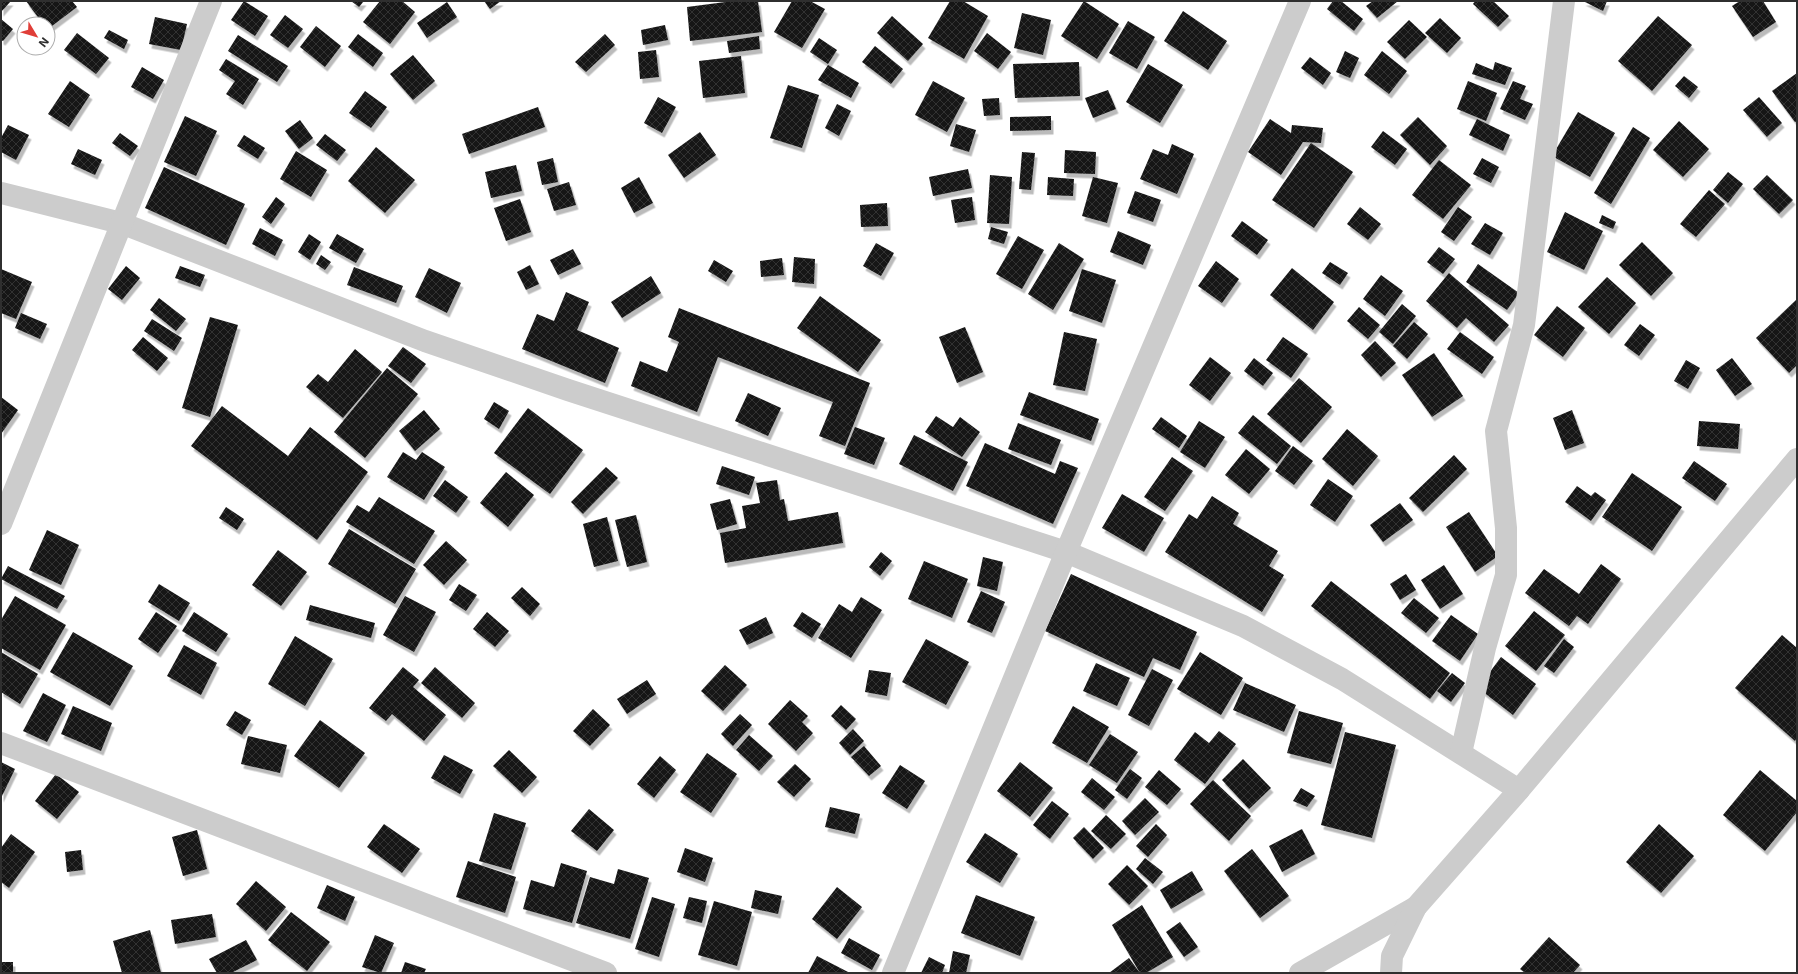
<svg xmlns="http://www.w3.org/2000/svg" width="1798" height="974" font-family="Inter,sans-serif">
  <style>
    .building { fill: url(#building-cross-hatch); filter: url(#shadow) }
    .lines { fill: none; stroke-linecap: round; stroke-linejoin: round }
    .minor { stroke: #ccc; stroke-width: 22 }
  </style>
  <defs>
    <pattern id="building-cross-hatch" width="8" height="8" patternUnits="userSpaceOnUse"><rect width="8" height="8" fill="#161616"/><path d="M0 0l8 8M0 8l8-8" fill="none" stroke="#303030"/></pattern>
    <filter id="shadow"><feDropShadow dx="2.5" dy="4.5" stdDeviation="0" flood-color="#0004"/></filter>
  </defs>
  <rect width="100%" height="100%" fill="#fff"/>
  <!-- building -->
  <g class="building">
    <path d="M1,1H11L1,12Z"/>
    <path d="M26,1H72L77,7L48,29V24H43Z"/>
    <path d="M244,1L268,16L255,36L231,20Z"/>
    <path d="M351,1H364L359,7Z"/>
    <path d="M380,1H402L415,12L390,44L363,22Z"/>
    <path d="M484,1H501L490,9Z"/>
    <path d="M733,1H758L762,32L690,41L687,7Z"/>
    <path d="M792,1H810L825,9L802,48L774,32Z"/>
    <path d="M950,1H963L988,16L964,59L928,38Z"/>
    <path d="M1084,1L1119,24L1097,59L1061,36Z"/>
    <path d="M1333,1H1341L1363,19L1354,31L1327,9Z"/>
    <path d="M1373,1H1398L1377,18L1366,6Z"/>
    <path d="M1475,1H1493L1509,16L1498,27L1473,4Z"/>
    <path d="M1583,1H1607L1603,11Z"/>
    <path d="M1740,1H1763L1776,22L1753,37L1732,6Z"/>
    <path d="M447,2L457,17L427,38L417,23Z"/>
    <path d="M1183,11L1227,41L1208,70L1164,41Z"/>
    <path d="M1022,13L1051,20L1043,55L1014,48Z"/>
    <path d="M285,15L303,29L288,48L270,35Z"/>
    <path d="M892,16L923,44L908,61L877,33Z"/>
    <path d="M1658,16L1692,45L1652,91L1618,61Z"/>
    <path d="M155,17L187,24L181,50L149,44Z"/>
    <path d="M1440,18L1461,38L1447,53L1425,33Z"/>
    <path d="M1,19L13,29L3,41L1,40Z"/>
    <path d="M1409,20L1427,37L1405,59L1387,42Z"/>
    <path d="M1128,21L1155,37L1137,69L1109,53Z"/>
    <path d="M665,25L668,40L643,45L641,30Z"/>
    <path d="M316,26L341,46L325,67L300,47Z"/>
    <path d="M109,30L128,40L124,49L104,38Z"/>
    <path d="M77,33L109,58L96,74L64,50Z"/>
    <path d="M987,33L1011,52L998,69L974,51Z"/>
    <path d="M358,34L383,53L373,67L348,47Z"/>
    <path d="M605,34L615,45L586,72L575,62Z"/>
    <path d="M238,35L288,66L277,82L228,51Z"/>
    <path d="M759,36L760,49L729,53L727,41Z"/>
    <path d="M819,38L837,50L828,64L810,52Z"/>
    <path d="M875,46L903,69L891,84L862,62Z"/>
    <path d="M656,50L659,77L640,79L638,52Z"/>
    <path d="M1345,51L1359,58L1350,78L1336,72Z"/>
    <path d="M1382,51L1407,71L1389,94L1364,75Z"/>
    <path d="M413,55L435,81L413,100L390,74Z"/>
    <path d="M741,56L745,93L703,98L699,61Z"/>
    <path d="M1310,57L1331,73L1323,85L1301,68Z"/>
    <path d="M226,59L259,79L243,105L226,94L235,81L219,70Z"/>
    <path d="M1079,62L1080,96L1015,98L1013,64Z"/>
    <path d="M1495,62L1512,68L1505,85L1472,74L1476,63L1493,70Z"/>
    <path d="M1148,64L1183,85L1160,123L1126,102Z"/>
    <path d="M828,65L859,83L851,98L818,80Z"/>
    <path d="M142,67L164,80L153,99L131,87Z"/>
    <path d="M1797,73V121L1795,122L1772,91Z"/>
    <path d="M1684,76L1698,87L1689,98L1675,86Z"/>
    <path d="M70,81L90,95L69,127L48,114Z"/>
    <path d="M933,81L965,98L947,132L915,115Z"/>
    <path d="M1468,81L1497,93L1486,121L1457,109Z"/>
    <path d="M1513,81L1526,86L1520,99L1533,104L1525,120L1500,109Z"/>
    <path d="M788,85L819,95L802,148L770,138Z"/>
    <path d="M1108,90L1116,109L1093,118L1085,98Z"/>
    <path d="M365,91L387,107L371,128L349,113Z"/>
    <path d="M658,97L676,107L662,133L644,123Z"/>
    <path d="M1759,97L1782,123L1767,137L1743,110Z"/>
    <path d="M999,98L1000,115L984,116L982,99Z"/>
    <path d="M837,104L851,111L839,136L825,128Z"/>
    <path d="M538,107L545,127L469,154L462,134Z"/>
    <path d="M1578,112L1615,133L1590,177L1552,156Z"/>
    <path d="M185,116L217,131L196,176L164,162Z"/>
    <path d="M1051,116V130L1010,131V117Z"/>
    <path d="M1418,117L1447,146L1430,165L1400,135Z"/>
    <path d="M1270,119L1291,133L1292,125L1323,128L1321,143L1303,142L1281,175L1248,152Z"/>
    <path d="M1477,119L1510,135L1503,151L1469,135Z"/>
    <path d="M300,120L313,138L299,149L285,131Z"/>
    <path d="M1679,121L1709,149L1683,177L1653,150Z"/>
    <path d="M956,124L976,130L969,152L950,146Z"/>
    <path d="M8,125L29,135L16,160L1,152V138Z"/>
    <path d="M1633,127L1650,138L1611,204L1594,193Z"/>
    <path d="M1383,131L1407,149L1395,165L1371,147Z"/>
    <path d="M700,132L716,155L684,178L668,155Z"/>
    <path d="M120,133L138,146L130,156L112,143Z"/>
    <path d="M325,134L346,150L337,161L316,145Z"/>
    <path d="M244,135L265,148L258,159L237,146Z"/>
    <path d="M1311,143L1353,172L1314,228L1272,200Z"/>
    <path d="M1172,144L1194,154L1177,194L1140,179L1153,149L1168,155Z"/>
    <path d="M376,147L415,180L385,213L348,181Z"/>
    <path d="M78,149L102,160L95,175L71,164Z"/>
    <path d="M1065,150L1096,152L1095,174L1064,173Z"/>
    <path d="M296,151L327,170L311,197L280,179Z"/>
    <path d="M1022,152L1035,153L1031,190L1019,189Z"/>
    <path d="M553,158L558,182L542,185L537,162Z"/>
    <path d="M1482,158L1499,167L1491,183L1473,174Z"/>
    <path d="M1439,160L1471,185L1443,219L1412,195Z"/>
    <path d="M516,165L522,191L491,198L485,172Z"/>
    <path d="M164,167L245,204L226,245L145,208Z"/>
    <path d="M968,169L972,188L933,196L929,177Z"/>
    <path d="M1728,172L1743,184L1728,203L1713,190Z"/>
    <path d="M990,175L1012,177L1009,224L987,223Z"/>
    <path d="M1767,175L1793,200L1779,214L1753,189Z"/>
    <path d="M639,177L653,203L634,213L621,188Z"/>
    <path d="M1048,177L1074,179L1073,196L1047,195Z"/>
    <path d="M1093,177L1118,183L1107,223L1082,216Z"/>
    <path d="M569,182L576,205L554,211L547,189Z"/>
    <path d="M1709,190L1725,204L1696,237L1680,224Z"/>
    <path d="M1135,191L1161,200L1153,222L1127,213Z"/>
    <path d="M276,197L285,204L271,224L262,217Z"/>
    <path d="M972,197L975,220L955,223L951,200Z"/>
    <path d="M520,199L531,232L506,241L494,208Z"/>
    <path d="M887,203L888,226L861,227L860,205Z"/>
    <path d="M1360,207L1381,224L1368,240L1347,224Z"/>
    <path d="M1458,207L1472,217L1454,241L1441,232Z"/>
    <path d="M1565,212L1603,231L1584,270L1547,252Z"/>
    <path d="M1602,215L1616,222L1613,229L1599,223Z"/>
    <path d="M1242,221L1268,240L1257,255L1231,236Z"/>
    <path d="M1485,223L1503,233L1490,255L1471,244Z"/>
    <path d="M991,227L1008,232L1004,244L988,239Z"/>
    <path d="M260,228L283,240L275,256L252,244Z"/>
    <path d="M1118,231L1151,245L1143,265L1110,252Z"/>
    <path d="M309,234L321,242L310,260L298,252Z"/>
    <path d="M337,234L364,249L356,263L329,248Z"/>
    <path d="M1018,236L1044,250L1022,289L996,274Z"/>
    <path d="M1642,242L1673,273L1651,296L1619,265Z"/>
    <path d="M876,243L894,253L881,276L863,266Z"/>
    <path d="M1059,243L1084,259L1053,310L1028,294Z"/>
    <path d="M1439,247L1455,259L1443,274L1427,262Z"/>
    <path d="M573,249L581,264L558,275L550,260Z"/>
    <path d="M321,255L331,262L325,270L316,264Z"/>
    <path d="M794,257L815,259L814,284L792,282Z"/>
    <path d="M782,258L784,275L761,277L760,261Z"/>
    <path d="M714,260L733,271L726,282L708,271Z"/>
    <path d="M1216,261L1239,279L1222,303L1198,286Z"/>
    <path d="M1330,262L1348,273L1340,285L1322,273Z"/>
    <path d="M1478,264L1519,293L1507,310L1466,282Z"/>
    <path d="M530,265L539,284L526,290L517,272Z"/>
    <path d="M126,266L140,278L122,300L108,289Z"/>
    <path d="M180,266L205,275L200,287L175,278Z"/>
    <path d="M354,267L403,286L396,303L347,285Z"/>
    <path d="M429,268L461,283L447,313L415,297Z"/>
    <path d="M1292,268L1334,302L1313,330L1270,295Z"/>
    <path d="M1,269L32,282L16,319L1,313Z"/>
    <path d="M1082,269L1116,280L1102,323L1069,311Z"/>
    <path d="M1449,273L1509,325L1494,342L1466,318L1457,328L1426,301Z"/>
    <path d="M1381,275L1403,291L1385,316L1363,299Z"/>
    <path d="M651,276L661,293L622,318L611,302Z"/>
    <path d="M1607,277L1636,303L1609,334L1578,307Z"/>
    <path d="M566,292L589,302L577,330L619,348L605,383L522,349L537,314L554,321Z"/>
    <path d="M820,296L881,340L858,372L797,328Z"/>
    <path d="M159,298L186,319L176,331L150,310Z"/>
    <path d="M1797,299V365L1789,373L1756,338Z"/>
    <path d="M1402,304L1416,316L1393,344L1379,332Z"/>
    <path d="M1557,306L1585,328L1563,357L1534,335Z"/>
    <path d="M1359,307L1380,325L1368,339L1347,321Z"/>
    <path d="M679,308L870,383L845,446L819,436L833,402L718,357L697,412L631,386L640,361L667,372L679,342L668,337Z"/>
    <path d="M21,313L47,324L40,339L15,328Z"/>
    <path d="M210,317L238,325L210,417L182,408Z"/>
    <path d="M152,319L182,338L174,351L144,331Z"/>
    <path d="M1414,322L1428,334L1407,359L1393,346Z"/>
    <path d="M1640,324L1655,335L1639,356L1624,345Z"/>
    <path d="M965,327L983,372L957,383L939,337Z"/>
    <path d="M1064,332L1097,339L1085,391L1053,385Z"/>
    <path d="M1460,332L1494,357L1482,374L1447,349Z"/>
    <path d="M143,337L168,358L157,371L132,350Z"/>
    <path d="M1283,337L1308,354L1291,378L1266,360Z"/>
    <path d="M1375,341L1396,363L1381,377L1361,355Z"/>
    <path d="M403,347L426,364L411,383L388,366Z"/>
    <path d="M355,349L382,372L343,418L306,387L318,374L328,382Z"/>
    <path d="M1434,353L1463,396L1432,417L1402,375Z"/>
    <path d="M1210,357L1231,373L1210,401L1189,385Z"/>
    <path d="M1254,358L1273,373L1263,386L1244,371Z"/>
    <path d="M1732,358L1752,384L1735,396L1716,370Z"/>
    <path d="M1686,360L1700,368L1688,389L1674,381Z"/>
    <path d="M387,368L418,394L365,458L334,432Z"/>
    <path d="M1299,378L1332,407L1301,443L1267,414Z"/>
    <path d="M1029,392L1099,419L1091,441L1020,415Z"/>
    <path d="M748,393L781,408L768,436L735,421Z"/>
    <path d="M1,397L18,410L1,434Z"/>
    <path d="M494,402L509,411L499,429L484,419Z"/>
    <path d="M222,406L288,456L310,427L368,472L317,540L191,446Z"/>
    <path d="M528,408L583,450L550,494L494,453Z"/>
    <path d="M424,410L440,429L415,451L399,431Z"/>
    <path d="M1572,410L1584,443L1565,450L1553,418Z"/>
    <path d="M1253,415L1291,446L1277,464L1238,433Z"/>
    <path d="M936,416L953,427L960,417L980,432L962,457L925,432Z"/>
    <path d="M1161,417L1187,436L1179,448L1152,429Z"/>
    <path d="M1199,421L1225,437L1205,468L1180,452Z"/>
    <path d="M1699,421L1740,424L1738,449L1697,446Z"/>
    <path d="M1018,423L1061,440L1051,465L1008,449Z"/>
    <path d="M855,427L885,438L874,465L844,454Z"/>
    <path d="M1347,429L1378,456L1353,486L1322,459Z"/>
    <path d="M914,435L968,462L953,491L899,464Z"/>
    <path d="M985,443L1055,474L1060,461L1078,468L1053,524L966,486Z"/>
    <path d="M1293,446L1313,461L1294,485L1275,471Z"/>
    <path d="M1246,449L1270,469L1249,494L1225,475Z"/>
    <path d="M403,452L416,460L422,452L445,467L424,500L387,477Z"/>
    <path d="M1454,455L1467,469L1423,512L1409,498Z"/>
    <path d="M1172,457L1193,471L1165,511L1144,497Z"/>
    <path d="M1694,461L1727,484L1715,501L1682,478Z"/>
    <path d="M722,466L755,477L749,495L716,484Z"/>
    <path d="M606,467L618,478L583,514L571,502Z"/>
    <path d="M506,472L534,495L508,527L480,503Z"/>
    <path d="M1632,473L1682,507L1652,551L1602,517Z"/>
    <path d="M1328,479L1353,496L1335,522L1310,505Z"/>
    <path d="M445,480L468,497L456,513L433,496Z"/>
    <path d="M777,480L780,500L784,499L788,521L838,512L843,543L725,563L720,533L746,528L742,506L760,503L756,483Z"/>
    <path d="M1577,486L1591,496L1595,492L1606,500L1591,521L1565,502Z"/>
    <path d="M1122,494L1164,518L1144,552L1102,528Z"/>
    <path d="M1212,496L1239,513L1233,524L1278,551L1269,566L1284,575L1262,612L1165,552L1189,514L1197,519Z"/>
    <path d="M379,497L435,531L414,564L346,522L357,505L369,512Z"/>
    <path d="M730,499L737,524L717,530L710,504Z"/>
    <path d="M1400,503L1413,520L1383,542L1370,525Z"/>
    <path d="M226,507L244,519L237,530L219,518Z"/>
    <path d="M1469,512L1498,556L1475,572L1446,527Z"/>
    <path d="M636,515L647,562L627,567L615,520Z"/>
    <path d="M607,517L618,561L594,567L583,524Z"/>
    <path d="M349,529L416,569L395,604L328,564Z"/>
    <path d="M47,530L79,545L61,585L29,570Z"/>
    <path d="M446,541L467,560L444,585L423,565Z"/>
    <path d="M278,550L307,572L281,606L252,585Z"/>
    <path d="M881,552L892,561L880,576L869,567Z"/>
    <path d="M983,557L1003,562L997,591L977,586Z"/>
    <path d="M924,561L968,579L952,618L908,599Z"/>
    <path d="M1601,564L1621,579L1588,624L1577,616L1569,626L1525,593L1544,569L1579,594Z"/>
    <path d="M1444,565L1463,594L1440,609L1421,580Z"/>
    <path d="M8,566L65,596L57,609L1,579Z"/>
    <path d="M1071,574L1197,632L1180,670L1153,658L1144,677L1045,631Z"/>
    <path d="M1406,574L1416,590L1400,600L1390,584Z"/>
    <path d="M1331,581L1450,673L1430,699L1311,606Z"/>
    <path d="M159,584L190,603L179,621L148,602Z"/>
    <path d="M459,584L477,595L466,611L449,600Z"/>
    <path d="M522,587L540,604L530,616L511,598Z"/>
    <path d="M981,591L1005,602L992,633L967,622Z"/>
    <path d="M15,596L66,625L40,670L1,648V620Z"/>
    <path d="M405,596L436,612L414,652L383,635Z"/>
    <path d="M861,597L882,610L851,658L818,638L839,604L852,612Z"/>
    <path d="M1414,598L1439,618L1426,633L1401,613Z"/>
    <path d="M310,605L375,623L371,638L306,620Z"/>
    <path d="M1534,611L1565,635L1536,671L1505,646Z"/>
    <path d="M156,612L177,626L158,653L138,639Z"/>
    <path d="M194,612L228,634L216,652L182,631Z"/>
    <path d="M487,612L509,631L495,647L473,629Z"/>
    <path d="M802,612L821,624L812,638L793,626Z"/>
    <path d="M1451,615L1478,634L1460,661L1432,641Z"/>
    <path d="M766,617L773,633L747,645L739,630Z"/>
    <path d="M73,632L133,666L110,706L50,672Z"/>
    <path d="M1782,635L1797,648V738L1795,741L1735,688Z"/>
    <path d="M295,636L333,659L305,706L268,684Z"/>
    <path d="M926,639L969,662L946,705L902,682Z"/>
    <path d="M1564,639L1574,647L1554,673L1544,666Z"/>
    <path d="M184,645L217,663L201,695L167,676Z"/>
    <path d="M1,652L38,674L20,704L1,692Z"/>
    <path d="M1200,652L1243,678L1221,715L1177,689Z"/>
    <path d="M1501,657L1536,684L1513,715L1478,688Z"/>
    <path d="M1096,663L1130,678L1117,706L1083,691Z"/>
    <path d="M725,665L747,685L723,711L701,691Z"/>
    <path d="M403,667L419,680L413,687L446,715L424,741L392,714L386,721L369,708Z"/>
    <path d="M435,667L475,703L462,718L421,683Z"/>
    <path d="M1152,669L1173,680L1149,726L1128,715Z"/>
    <path d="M869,670L891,673L887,696L865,692Z"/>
    <path d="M1452,673L1465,683L1451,702L1437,691Z"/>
    <path d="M647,680L656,694L627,714L617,699Z"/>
    <path d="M1245,683L1296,705L1284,732L1233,710Z"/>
    <path d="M43,693L66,705L47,742L23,731Z"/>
    <path d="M790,700L808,716L802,722L813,733L796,751L768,724Z"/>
    <path d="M841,705L856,719L846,730L831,716Z"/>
    <path d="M73,706L112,723L101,751L61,734Z"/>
    <path d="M1073,706L1109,727L1087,763L1052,743Z"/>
    <path d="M593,709L610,725L590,746L573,731Z"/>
    <path d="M235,711L251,720L242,735L226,725Z"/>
    <path d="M1299,711L1343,723L1331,764L1287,753Z"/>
    <path d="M740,714L752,725L733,746L721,734Z"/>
    <path d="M320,720L365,753L339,788L294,756Z"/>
    <path d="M853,729L864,741L850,755L839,743Z"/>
    <path d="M1219,731L1236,744L1205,784L1174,760L1195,732L1209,743Z"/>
    <path d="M1345,732L1396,745L1372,838L1321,825Z"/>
    <path d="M1110,734L1138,752L1117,783L1089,765Z"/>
    <path d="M749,735L773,756L759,771L736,750Z"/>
    <path d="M248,736L287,745L280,773L241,764Z"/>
    <path d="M864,746L881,766L869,776L851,757Z"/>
    <path d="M509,750L537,777L522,793L493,766Z"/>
    <path d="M707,753L737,774L711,813L680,792Z"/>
    <path d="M444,755L473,770L460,794L431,778Z"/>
    <path d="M660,756L676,770L654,798L637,784Z"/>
    <path d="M1243,759L1271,788L1249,809L1222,780Z"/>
    <path d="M1,762L15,769L1,798Z"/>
    <path d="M1020,762L1053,788L1030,817L997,791Z"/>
    <path d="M795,764L811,779L794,797L777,782Z"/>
    <path d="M900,765L925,781L907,809L882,793Z"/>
    <path d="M1130,769L1142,778L1127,799L1115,790Z"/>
    <path d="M1159,770L1181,789L1167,805L1145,787Z"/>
    <path d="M1760,770L1797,801V812L1765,851L1723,815Z"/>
    <path d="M56,774L79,792L57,819L35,801Z"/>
    <path d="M1092,778L1115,797L1104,810L1081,792Z"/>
    <path d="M1213,780L1251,816L1229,841L1190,804Z"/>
    <path d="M1301,788L1315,796L1307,807L1293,801Z"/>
    <path d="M1145,798L1159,812L1135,835L1122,821Z"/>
    <path d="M1052,801L1069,814L1050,839L1033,825Z"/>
    <path d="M830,807L860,814L855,834L825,827Z"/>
    <path d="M589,809L614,830L597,851L571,831Z"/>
    <path d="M494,813L526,823L511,870L479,861Z"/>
    <path d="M1106,815L1126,834L1111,849L1091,831Z"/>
    <path d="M384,824L420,849L402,873L367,847Z"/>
    <path d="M1156,824L1167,835L1148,857L1136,846Z"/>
    <path d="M1659,824L1694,856L1661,893L1626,862Z"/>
    <path d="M1084,827L1104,848L1093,859L1073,838Z"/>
    <path d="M1302,829L1315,854L1282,872L1269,846Z"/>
    <path d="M197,830L207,869L183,876L172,837Z"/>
    <path d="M985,833L1018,854L1000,883L966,862Z"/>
    <path d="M11,834L35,852L9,888L1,882V848Z"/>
    <path d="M685,848L713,858L705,882L677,872Z"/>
    <path d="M1252,849L1289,896L1260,918L1224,871Z"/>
    <path d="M81,850L83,870L67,872L65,852Z"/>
    <path d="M1145,858L1163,872L1153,884L1136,869Z"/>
    <path d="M468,861L516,877L505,913L456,897Z"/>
    <path d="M561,863L587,871L572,923L523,909L531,880L554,887Z"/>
    <path d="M1127,865L1148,886L1129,905L1108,884Z"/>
    <path d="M618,869L649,878L630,939L576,923L590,877L614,884Z"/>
    <path d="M1192,871L1203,890L1171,909L1160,890Z"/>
    <path d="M256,881L286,907L266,931L236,904Z"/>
    <path d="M327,885L355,897L345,921L317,908Z"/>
    <path d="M837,887L862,907L837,939L812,919Z"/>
    <path d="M755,890L782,896L778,914L751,908Z"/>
    <path d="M976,895L1035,917L1020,956L961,933Z"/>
    <path d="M652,897L675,904L659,957L635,949Z"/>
    <path d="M689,897L707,901L702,923L683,918Z"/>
    <path d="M714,901L752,912L737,966L698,955Z"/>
    <path d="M1142,905L1173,957L1146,973H1140L1112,925Z"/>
    <path d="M291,912L330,942L307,971L268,940Z"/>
    <path d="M212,914L216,937L175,944L171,920Z"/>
    <path d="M1180,922L1198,947L1184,957L1166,932Z"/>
    <path d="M150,930L161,973H122L113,941Z"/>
    <path d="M375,935L394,943L381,973L362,967Z"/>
    <path d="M1549,937L1580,965L1573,973H1525L1520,969Z"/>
    <path d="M849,938L880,955L872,970L841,953Z"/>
    <path d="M246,940L257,960L231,973H217L209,959Z"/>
    <path d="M953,951L970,955L966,973H949Z"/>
    <path d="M817,956L850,973H808Z"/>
    <path d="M929,957L945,965L942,973H921Z"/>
    <path d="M1129,958L1140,973H1109Z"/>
    <rect x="1" y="962" width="12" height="11"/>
    <path d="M405,962L426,969L424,973H401Z"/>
  </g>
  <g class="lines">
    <!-- minor -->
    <g class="minor">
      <path d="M1,193L121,223L425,341L568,390L1066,552L1243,626L1342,679L1519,790"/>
      <path d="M1,524L211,1"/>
      <path d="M1,743L606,973"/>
      <path d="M1461,753L1485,648L1506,575V528L1496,431L1524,325L1564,1"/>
      <path d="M893,973L1066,552L1300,1"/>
      <path d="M1300,973L1416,907"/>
      <path d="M1391,973L1392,956L1416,907L1519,790L1797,459"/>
    </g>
  </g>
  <!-- border -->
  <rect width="1798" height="974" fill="none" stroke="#2f2f2f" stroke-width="4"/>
  <!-- north arrow -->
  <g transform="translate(36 36) rotate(128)"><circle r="19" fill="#ffffff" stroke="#acacac"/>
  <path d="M0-3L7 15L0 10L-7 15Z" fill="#e03e38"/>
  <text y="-6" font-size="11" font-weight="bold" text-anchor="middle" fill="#2f2f2f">N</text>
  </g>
</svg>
